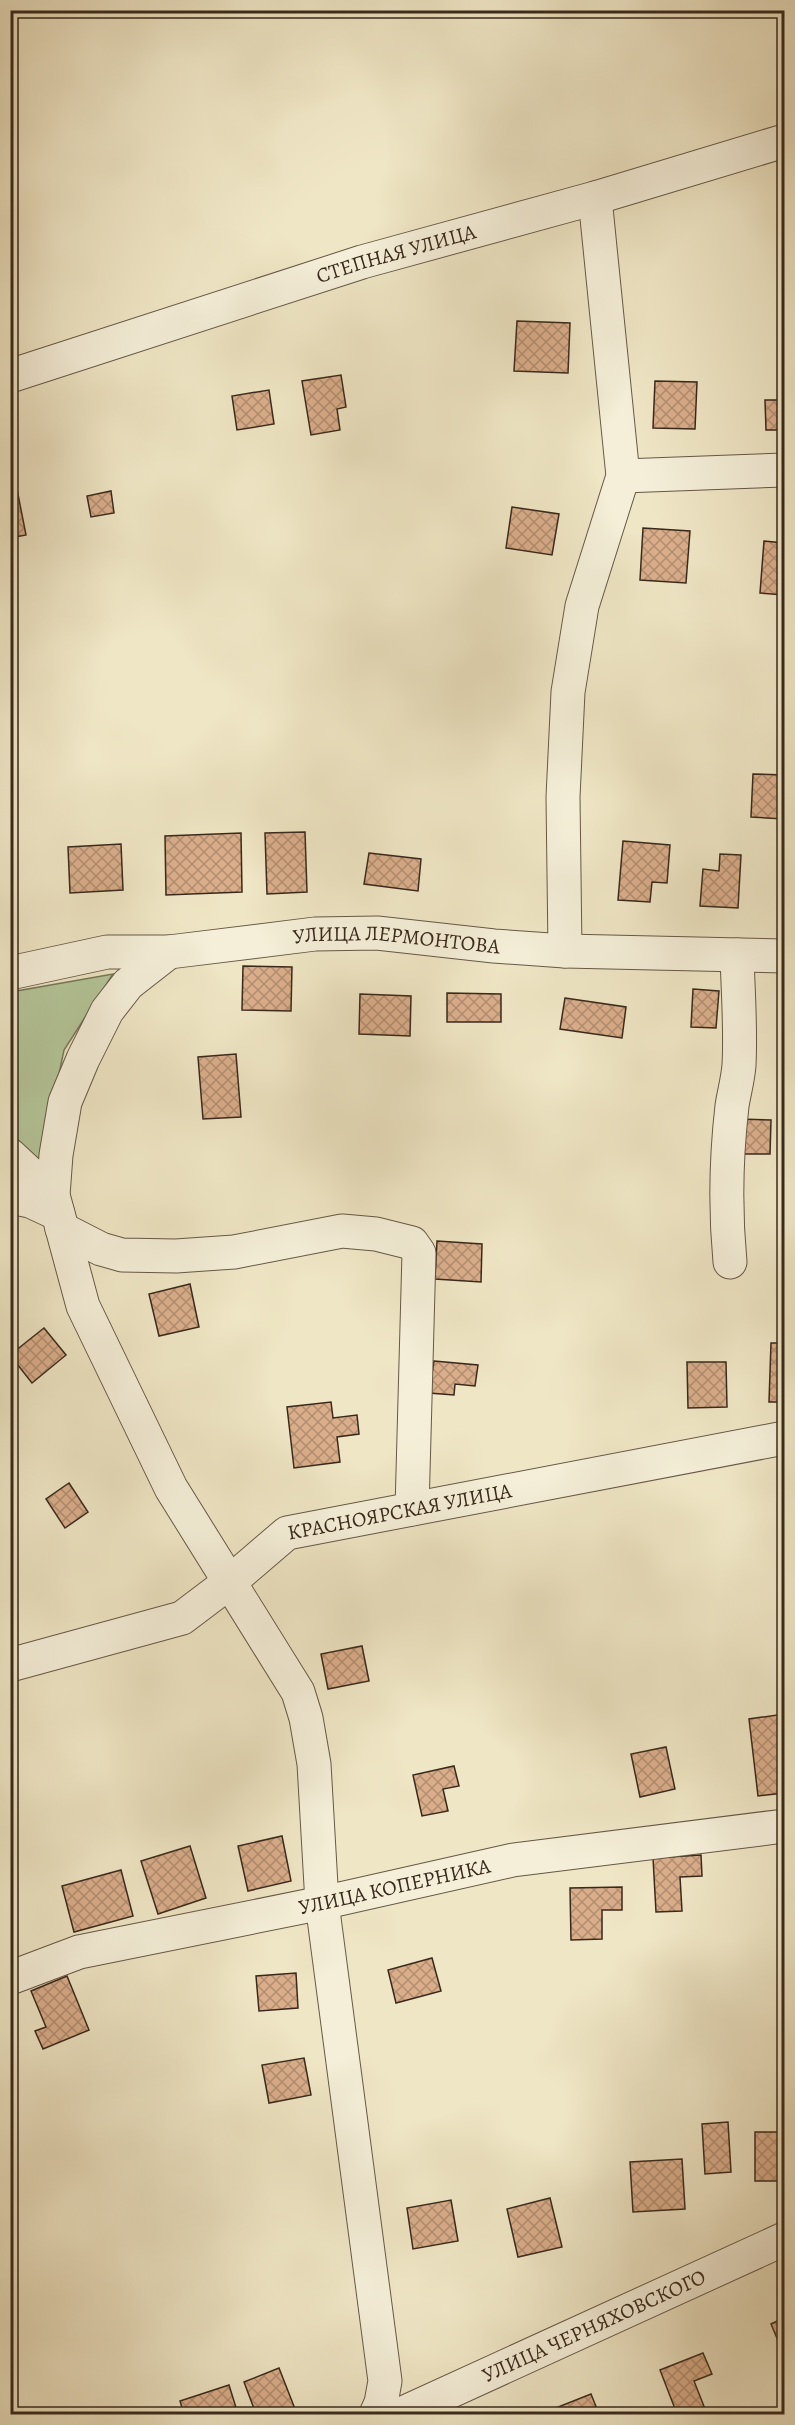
<svg xmlns="http://www.w3.org/2000/svg" width="795" height="2425" font-family="Alegreya,serif">
  <style>
    .grass { fill: #b4c699; stroke: #76785a; stroke-width: 1.5 }
    .building { fill: url(#building-cross-hatch); stroke: #39291b; stroke-width: 1.5 }
    .lines { fill: none; stroke-linecap: round; stroke-linejoin: round }
    .minor-casing { stroke: #665846; stroke-width: 35 }
    .minor { stroke: #f5efd9; stroke-width: 33 }
    .labels { text-anchor: middle; stroke-width: 4.5; stroke-linejoin: round; paint-order: stroke }
    .street-label { font-size: 21px; fill: #39291b; stroke: #f5efd9 }
  </style>
  <defs>
    <pattern id="building-cross-hatch" width="8" height="8" patternUnits="userSpaceOnUse" patternTransform="scale(1.5)"><rect width="8" height="8" fill="#daae8b"/><path d="M0 0l8 8M0 8l8-8" fill="none" stroke="#b28e71"/></pattern>
  </defs>
  <rect width="100%" height="100%" fill="#efe6c5"/>
  <filter id="stains"><feTurbulence type="fractalNoise" baseFrequency=".00333" numOctaves="4"/><feColorMatrix values="0 0 0 0 .2 0 0 0 0 .09 0 0 0 0 .02 0 0 0 .5 -.17"/></filter>
  <radialGradient id="worn" r=".72"><stop offset=".6" stop-color="#630" stop-opacity="0"/><stop offset="1" stop-color="#630" stop-opacity=".3"/></radialGradient>
  <!-- grass -->
  <path class="grass" d="M113,974L64,1050L43,1151L21,1190L11,1189V992Z"/>
  <!-- building -->
  <g class="building">
    <path d="M517,321L570,323L568,373L514,371Z"/>
    <path d="M341,375L346,407L337,409L340,430L311,435L302,381Z"/>
    <path d="M655,381L697,382L695,429L653,428Z"/>
    <path d="M269,390L274,424L237,430L232,396Z"/>
    <path d="M765,400H784V430H766Z"/>
    <path d="M13,469L26,535L10,538V470Z"/>
    <path d="M111,491L114,513L91,517L87,496Z"/>
    <path d="M512,507L559,514L552,555L506,548Z"/>
    <path d="M643,528L690,531L686,583L640,580Z"/>
    <path d="M764,541L784,543V595L760,593Z"/>
    <path d="M753,774L784,775V819L751,817Z"/>
    <path d="M305,832L307,892L267,894L265,833Z"/>
    <path d="M241,833L242,892L166,895L165,836Z"/>
    <path d="M623,841L670,845L667,883L652,882L650,902L618,900Z"/>
    <path d="M121,844L123,890L70,893L68,847Z"/>
    <path d="M369,853L421,859L418,891L364,884Z"/>
    <path d="M720,854L741,855L738,908L700,906L703,869L719,871Z"/>
    <path d="M243,966L292,967L291,1011L242,1010Z"/>
    <path d="M693,989L719,991L716,1028L691,1027Z"/>
    <path d="M447,993L501,994V1022H447Z"/>
    <path d="M360,994L411,996L410,1036L359,1034Z"/>
    <path d="M565,998L626,1007L622,1038L560,1029Z"/>
    <path d="M236,1054L241,1117L203,1119L198,1057Z"/>
    <path d="M739,1119L771,1120L770,1154H738Z"/>
    <path d="M437,1241L482,1244L481,1282L435,1279Z"/>
    <path d="M190,1284L199,1327L159,1336L149,1294Z"/>
    <path d="M44,1328L66,1355L32,1383L10,1355Z"/>
    <path d="M771,1343H784V1402H769Z"/>
    <path d="M434,1361L478,1365L475,1386L455,1384L454,1395L429,1393Z"/>
    <path d="M687,1362H726L727,1407L688,1408Z"/>
    <path d="M331,1402L333,1418L357,1415L359,1434L337,1437L340,1462L294,1468L287,1407Z"/>
    <path d="M69,1483L88,1512L65,1528L46,1499Z"/>
    <path d="M362,1646L369,1681L328,1689L321,1654Z"/>
    <path d="M784,1714V1793L758,1796L749,1719Z"/>
    <path d="M666,1747L675,1789L640,1797L631,1754Z"/>
    <path d="M454,1766L459,1786L443,1789L448,1811L422,1816L413,1775Z"/>
    <path d="M282,1836L291,1881L248,1891L238,1846Z"/>
    <path d="M190,1846L206,1898L158,1914L141,1861Z"/>
    <path d="M701,1855L702,1876L680,1877L682,1911L656,1912L653,1858Z"/>
    <path d="M121,1870L133,1916L74,1932L62,1886Z"/>
    <path d="M622,1887V1910H602V1939L571,1940L570,1888Z"/>
    <path d="M432,1958L441,1991L396,2003L388,1970Z"/>
    <path d="M296,1973L298,2008L259,2011L256,1976Z"/>
    <path d="M67,1976L89,2030L43,2049L35,2031L46,2027L31,1991Z"/>
    <path d="M304,2058L311,2095L269,2103L262,2065Z"/>
    <path d="M728,2122L731,2172L705,2174L702,2124Z"/>
    <rect x="755" y="2132" width="29" height="49"/>
    <path d="M682,2159L685,2209L633,2212L630,2162Z"/>
    <path d="M550,2198L562,2247L518,2257L507,2209Z"/>
    <path d="M451,2200L458,2241L413,2249L407,2208Z"/>
    <path d="M784,2318V2355L771,2324Z"/>
    <path d="M703,2353L712,2374L694,2381L707,2414H677L660,2370Z"/>
    <path d="M279,2368L297,2414H256L244,2382Z"/>
    <path d="M229,2385L238,2414H184L180,2401Z"/>
    <path d="M591,2394L599,2414H544L543,2413Z"/>
  </g>
  <g class="lines">
    <defs>
      <g id="minor">
        <path id="s1" d="M10,376L362,262L595,198L784,141"/>
        <path d="M623,476L784,470"/>
        <path d="M565,951L563,797L568,692L582,606L623,476L595,198"/>
        <path d="M169,952L128,984L107,1011L83,1059L65,1102L56,1155L53,1195L83,1306L171,1488L298,1692L306,1718L314,1764L322,1903L385,2381L381,2403L376,2414"/>
        <path id="s2" d="M10,973L107,952H169L315,934L377,933L494,946L565,951L784,956"/>
        <path d="M10,1155L53,1195"/>
        <path d="M10,1197L30,1201L58,1214"/>
        <path d="M62,1229L101,1249L122,1255L176,1256L234,1252L342,1231L376,1234L412,1243L419,1253L412,1509"/>
        <path d="M730,1262C725,1210 726,1158 732,1106C734,1093 738,1079 739,1065C741,1029 738,992 737,955"/>
        <path id="s3" d="M10,1665L182,1618L231,1581L287,1533L784,1438"/>
        <path id="s4" d="M10,1978L79,1952L322,1903L513,1860L784,1826"/>
        <path id="s5" d="M401,2414L784,2239"/>
      </g>
    </defs>
    <!-- minor casing -->
    <use href="#minor" class="minor-casing"/>
    <!-- minor -->
    <use href="#minor" class="minor"/>
  </g>
  <g class="labels">
    <!-- street labels -->
    <g class="street-label">
      <text dy="7" stroke="none"><textPath href="#s1" startOffset="405">СТЕПНАЯ УЛИЦА</textPath></text>
      <text dy="7" stroke="none"><textPath href="#s2" startOffset="390">УЛИЦА ЛЕРМОНТОВА</textPath></text>
      <text dy="7" stroke="none"><textPath href="#s3" startOffset="428">КРАСНОЯРСКАЯ УЛИЦА</textPath></text>
      <text dy="7" stroke="none"><textPath href="#s4" startOffset="396">УЛИЦА КОПЕРНИКА</textPath></text>
      <text dy="7" stroke="none"><textPath href="#s5" startOffset="212">УЛИЦА ЧЕРНЯХОВСКОГО</textPath></text>
    </g>
  </g>
  <!-- margin -->
  <rect width="795" height="2425" fill="none" stroke="#efe6c5" stroke-width="36"/>
  <rect x="12" y="12" width="771" height="2401" fill="none" stroke="#39291b" stroke-width="3"/>
  <rect x="18" y="18" width="759" height="2389" fill="none" stroke="#39291b" stroke-width="1.5"/>
  <rect width="100%" height="100%" filter="url(#stains)"/>
  <rect width="100%" height="100%" fill="url(#worn)"/>
</svg>
